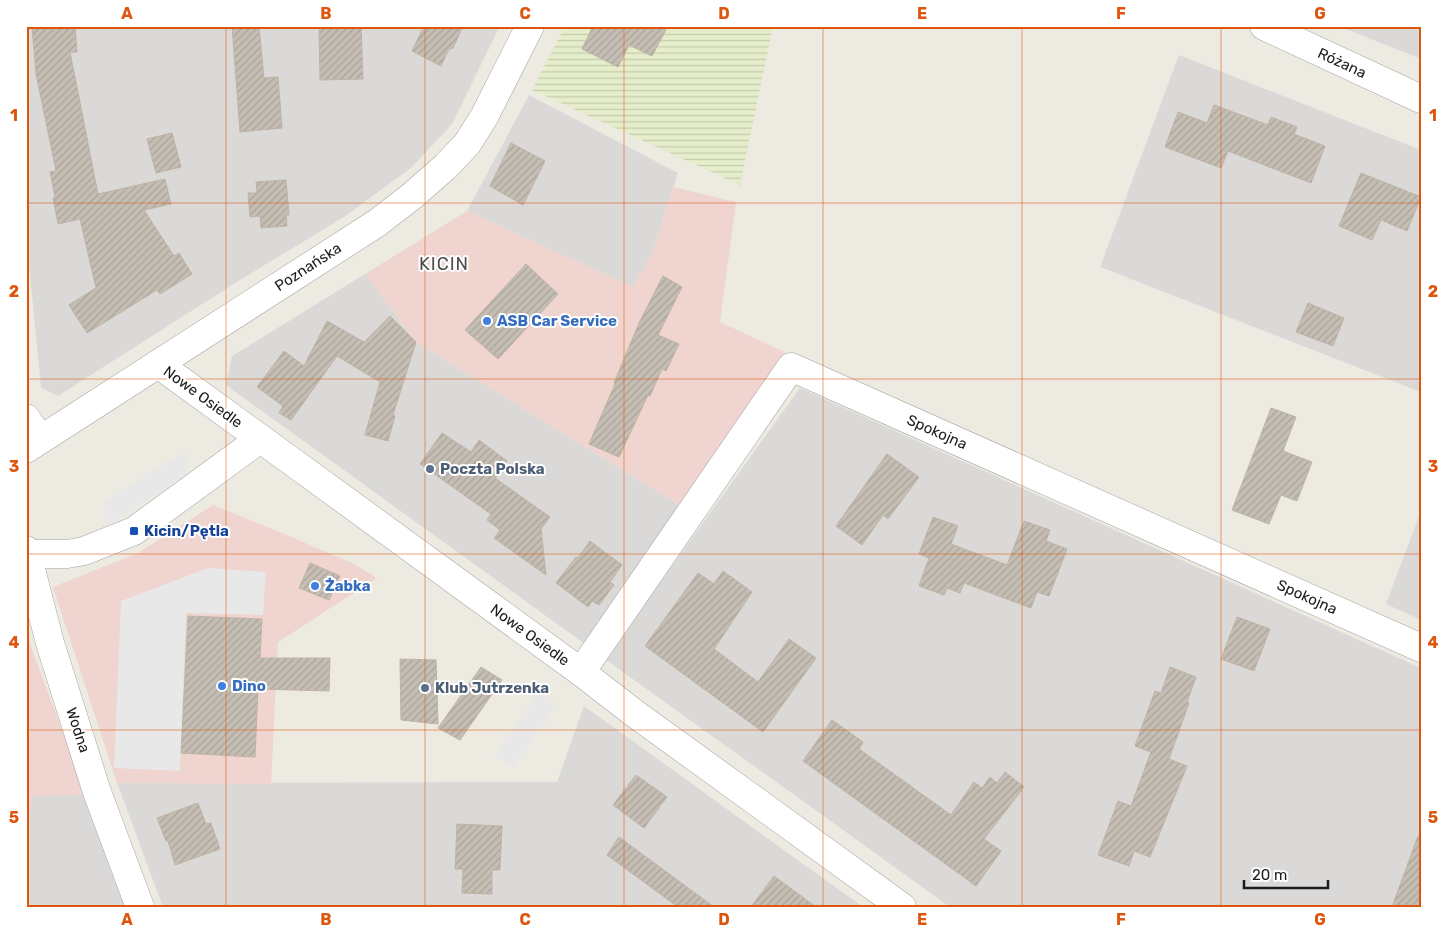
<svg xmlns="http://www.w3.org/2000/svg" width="1447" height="933" font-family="Rubik,sans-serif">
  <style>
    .residential { fill: #dad9d8 }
    .commercial { fill: #efd4cf }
    .farmland { fill: url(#farmland-rules) }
    .parking { fill: #e8e8e8 }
    .building { fill: url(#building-hatch); stroke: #bfb3a3 }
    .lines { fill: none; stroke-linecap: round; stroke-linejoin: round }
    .minor-casing { stroke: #a3a3a3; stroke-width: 29 }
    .minor { stroke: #fff; stroke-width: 28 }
    .grid { fill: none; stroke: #de560d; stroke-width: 1; stroke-opacity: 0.55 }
    .shop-dot { fill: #3f7fe0; stroke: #fff; stroke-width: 2 }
    .service-dot { fill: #5c6f8a; stroke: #fff; stroke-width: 2 }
    .transit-dot { fill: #1a4fb4; stroke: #fff; stroke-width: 2 }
    .labels { text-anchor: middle; stroke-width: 4; stroke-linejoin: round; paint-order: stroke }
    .street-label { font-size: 15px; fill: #1c1c1c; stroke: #fff }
    .shop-label { font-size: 15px; font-weight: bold; fill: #366cbe; stroke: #fff; text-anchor: start }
    .service-label { font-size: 15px; font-weight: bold; fill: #4e5e75; stroke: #fff; text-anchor: start }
    .transit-label { font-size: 15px; font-weight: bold; fill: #164399; stroke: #fff; text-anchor: start }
    .quarter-label { font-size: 18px; letter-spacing: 1px; fill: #4f4f4f; stroke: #fff }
    .neatline { fill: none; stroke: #de560d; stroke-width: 2 }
    .grid-label { font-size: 16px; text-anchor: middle; font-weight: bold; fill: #de560d }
  </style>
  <defs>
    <pattern id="farmland-rules" width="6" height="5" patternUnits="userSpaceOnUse" patternTransform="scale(1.25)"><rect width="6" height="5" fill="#e6edcb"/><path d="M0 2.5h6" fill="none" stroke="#c5cbae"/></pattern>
    <pattern id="building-hatch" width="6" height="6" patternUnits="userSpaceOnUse" patternTransform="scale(1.25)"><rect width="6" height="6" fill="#c5beb4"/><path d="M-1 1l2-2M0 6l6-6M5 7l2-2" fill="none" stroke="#a9a39a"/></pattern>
  </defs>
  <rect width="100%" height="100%" fill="#edebe1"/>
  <!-- residential -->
  <g class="residential">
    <path d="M26,26H500L452,124L411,168L344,217L240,280L58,396L41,388L26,235Z"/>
    <path d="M1338,26H1421V59Z"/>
    <path d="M1179,55L1421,150V392L1100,267Z"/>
    <path d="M529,95L678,173L652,254L633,287L467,211Z"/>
    <path d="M365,274L416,342L684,508L585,644L226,385L232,356Z"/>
    <path d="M800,388L1421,668V907H950L605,659Z"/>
    <path d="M1420,513H1421V620L1386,604Z"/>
    <path d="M584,706L863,907H163L117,783L557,782Z"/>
    <path d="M86,795L128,907H26V846L32,796Z"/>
  </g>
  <!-- commercial -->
  <g class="commercial">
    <path d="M673,187L736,202L720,322L791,355L684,508L416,342L365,274L467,211L633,287L652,254Z"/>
    <path d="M213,505L282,533L354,564L377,578L278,642L271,784L117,783L53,587L138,553Z"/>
    <path d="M26,633L86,795L32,796L26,846Z"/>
  </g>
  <!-- farmland -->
  <path class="farmland" d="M565,26H773L740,185L532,90Z"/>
  <!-- parking -->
  <g class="parking">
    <path d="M186,450L187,474L106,527L104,502Z"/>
    <path d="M208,568L266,572L263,615L186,613L180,771L114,768L121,601Z"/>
    <path d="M538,692L557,705L513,767L495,755Z"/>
  </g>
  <!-- building -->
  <g class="building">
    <path d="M32,26H75L77,52H70L98,194L165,179L171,204L144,210L174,256L179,253L192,274L160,294L157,290L87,333L69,305L96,288L80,219L58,224L53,198L55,197L50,172L56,171L36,74Z"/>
    <path d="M232,26H259L264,78L278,77L282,128L240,132Z"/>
    <path d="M319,26H361L363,79L320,80Z"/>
    <path d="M424,26H463L453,48L449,49L441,66L412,51Z"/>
    <path d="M593,26H668L652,56L629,45L618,67L582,49Z"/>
    <path d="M1214,105L1268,125L1271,117L1297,127L1294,134L1325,146L1311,183L1228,151L1221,168L1165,147L1178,112L1207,123Z"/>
    <path d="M172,133L181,167L156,173L147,139Z"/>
    <path d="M511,143L545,161L523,205L490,186Z"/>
    <path d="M1361,173L1421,197L1407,231L1381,220L1372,240L1339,226Z"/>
    <path d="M286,180L289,215H286L287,226L261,228L260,216L250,217L248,193H257L256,182Z"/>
    <path d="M526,264L558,294L498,359L465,330Z"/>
    <path d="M663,276L682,287L658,335L679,344L666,371L662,369L650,396L648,395L619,457L589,444L615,384L614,383L639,323Z"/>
    <path d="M1308,303L1344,318L1333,346L1296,332Z"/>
    <path d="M390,316L416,342L393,415L395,416L388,441L365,435L380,382L337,356L291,420L279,413L283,406L257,387L284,351L304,366L327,321L364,342Z"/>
    <path d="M1271,408L1296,417L1283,451L1312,462L1297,501L1281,495L1269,524L1232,510Z"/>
    <path d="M442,433L471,452L479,440L507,461L495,478L550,517L541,529L546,575L494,538L500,530L487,520L491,514L420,464Z"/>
    <path d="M887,454L919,477L888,519L883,515L862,545L836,526Z"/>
    <path d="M933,517L958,526L951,544L1007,565L1024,521L1050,530L1046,541L1067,549L1049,596L1037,592L1031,608L964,583L960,593L947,588L944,595L919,586L929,558L919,554Z"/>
    <path d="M590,541L622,565L610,582L614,585L599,605L592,601L588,607L556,583L576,557L578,558Z"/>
    <path d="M310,563L340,576L329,600L299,588Z"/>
    <path d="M723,571L752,592L714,649L758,682L789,639L816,658L763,732L645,646L698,573L714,584Z"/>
    <path d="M188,616L262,619L260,658H330L329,691L258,689L255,757L181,753Z"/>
    <path d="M1237,617L1270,629L1254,671L1221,659Z"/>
    <path d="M400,659L436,660L438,724L401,720Z"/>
    <path d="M481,667L502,680L460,740L438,728Z"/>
    <path d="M1170,667L1196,677L1187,702L1189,703L1169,759L1135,746L1155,691L1161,693Z"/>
    <path d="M832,720L863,742L859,749L951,815L974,782L982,788L990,777L997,783L1005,772L1024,787L984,839L1001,851L976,886L803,761Z"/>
    <path d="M1151,752L1187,766L1150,857L1134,851L1129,866L1098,855L1118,801L1131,806Z"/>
    <path d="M636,775L667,797L644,828L613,805Z"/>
    <path d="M198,803L206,824L211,823L220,849L175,865L168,841H166L157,818Z"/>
    <path d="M457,824L502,826L500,870H492V894L462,893L463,869H455Z"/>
    <path d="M1418,836H1421V907H1392Z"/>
    <path d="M619,837L714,907H678L607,855Z"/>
    <path d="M774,876L816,907H751Z"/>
  </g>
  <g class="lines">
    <defs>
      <g id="minor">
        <path d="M1264,26L1421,99"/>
        <path d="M158,364L581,672L634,713L902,907"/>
        <path d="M26,418L40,439"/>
        <path d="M26,449L377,223L412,196L445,167L467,144L484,117L530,26"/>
        <path d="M26,550L50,643L97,792L140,907"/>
        <path d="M28,554H67L84,551L134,531L260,439"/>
        <path d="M581,672L791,367L1421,648"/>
      </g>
    </defs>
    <!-- minor casing -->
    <use href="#minor" class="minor-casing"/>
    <!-- minor -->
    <use href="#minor" class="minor"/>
  </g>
  <!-- grid -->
  <path class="grid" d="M226,26V907M425,26V907M624,26V907M823,26V907M1022,26V907M1221,26V907M26,203H1421M26,379H1421M26,554H1421M26,730H1421"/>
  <!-- markers -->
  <g class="shop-dot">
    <circle cx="487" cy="321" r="5"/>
    <circle cx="315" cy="586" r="5"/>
    <circle cx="222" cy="686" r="5"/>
  </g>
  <g class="service-dot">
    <circle cx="430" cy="469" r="5"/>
    <circle cx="425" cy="688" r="5"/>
  </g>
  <rect class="transit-dot" x="129" y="526" width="10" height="10" rx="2.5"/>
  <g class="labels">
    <!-- street labels -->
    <g class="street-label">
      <text transform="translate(1342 63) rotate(25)" y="5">Różana</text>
      <text transform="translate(308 267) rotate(-33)" y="5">Poznańska</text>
      <text transform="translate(203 397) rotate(36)" y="5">Nowe Osiedle</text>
      <text transform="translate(937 432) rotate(24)" y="5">Spokojna</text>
      <text transform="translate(1307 597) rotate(24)" y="5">Spokojna</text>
      <text transform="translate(530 635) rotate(36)" y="5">Nowe Osiedle</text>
      <text transform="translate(78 730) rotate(72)" y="5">Wodna</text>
    </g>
    <!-- shop labels -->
    <g class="shop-label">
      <text x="497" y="326">ASB Car Service</text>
      <text x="325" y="591">Żabka</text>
      <text x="232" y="691">Dino</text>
    </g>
    <!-- service labels -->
    <g class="service-label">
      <text x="440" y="474">Poczta Polska</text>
      <text x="435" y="693">Klub Jutrzenka</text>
    </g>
    <!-- transit labels -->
    <g class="transit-label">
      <text x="144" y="536">Kicin/Pętla</text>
    </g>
    <!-- quarter labels -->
    <g class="quarter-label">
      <text x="444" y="270">KICIN</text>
    </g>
  </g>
  <!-- border -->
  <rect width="1447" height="933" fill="none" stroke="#ffffff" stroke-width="55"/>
  <!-- scale -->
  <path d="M1244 880v8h84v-8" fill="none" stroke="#1c1c1c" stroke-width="2.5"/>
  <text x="1252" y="880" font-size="15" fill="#1c1c1c" stroke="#ffffff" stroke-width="4" paint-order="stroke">20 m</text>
  <rect x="28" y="28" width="1392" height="878" class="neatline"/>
  <g class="grid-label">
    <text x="127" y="19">A</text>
    <text x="326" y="19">B</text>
    <text x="525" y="19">C</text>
    <text x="724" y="19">D</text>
    <text x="922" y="19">E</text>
    <text x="1121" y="19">F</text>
    <text x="1320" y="19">G</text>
    <text x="14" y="121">1</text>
    <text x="1433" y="121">1</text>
    <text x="14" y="297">2</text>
    <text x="1433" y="297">2</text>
    <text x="14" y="472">3</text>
    <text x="1433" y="472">3</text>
    <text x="14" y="648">4</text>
    <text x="1433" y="648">4</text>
    <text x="14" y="823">5</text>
    <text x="1433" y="823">5</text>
    <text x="127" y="925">A</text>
    <text x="326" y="925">B</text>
    <text x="525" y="925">C</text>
    <text x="724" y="925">D</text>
    <text x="922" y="925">E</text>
    <text x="1121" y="925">F</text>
    <text x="1320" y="925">G</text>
  </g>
</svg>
